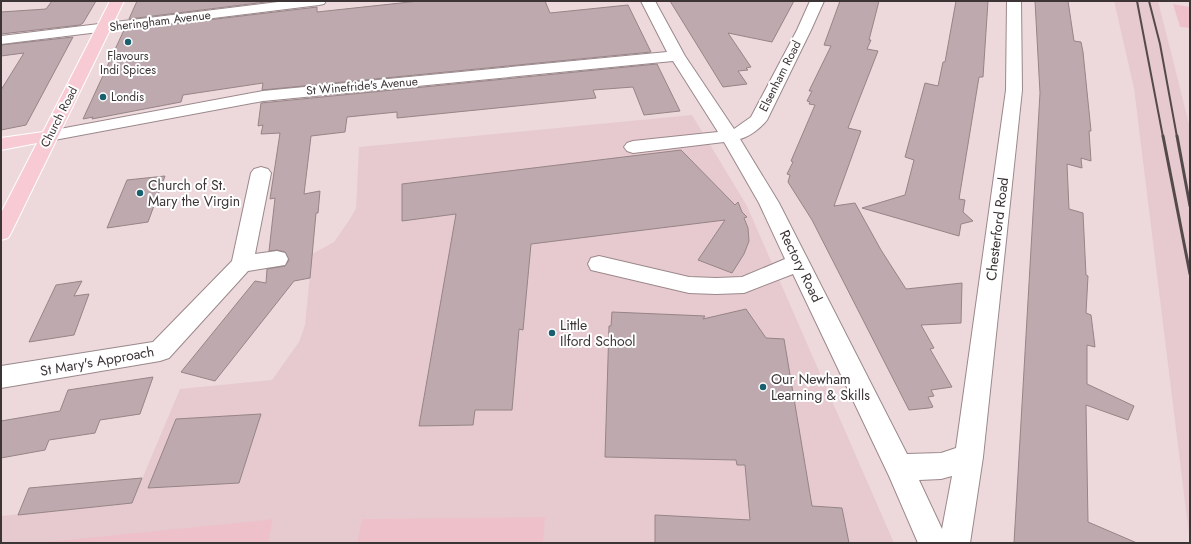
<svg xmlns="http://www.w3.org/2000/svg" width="1191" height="544" font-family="Jost,sans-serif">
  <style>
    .built { fill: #e7cacf }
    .green { fill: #eec1ca }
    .building { fill: #beaaae; stroke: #968487 }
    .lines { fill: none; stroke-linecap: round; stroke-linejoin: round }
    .minor-casing { stroke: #9b888b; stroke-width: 2 }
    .major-casing { stroke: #fff; stroke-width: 2 }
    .minor { fill: #fff; fill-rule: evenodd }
    .major { fill: #f8cad4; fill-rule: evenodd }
    .rail-far1 { stroke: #544a4c; stroke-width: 2 }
    .rail { stroke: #544a4c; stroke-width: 3 }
    .poi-dot { fill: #186070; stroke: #fff; stroke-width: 1.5 }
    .labels { text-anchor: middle; stroke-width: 4; stroke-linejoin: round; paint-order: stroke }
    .far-street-label { font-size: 12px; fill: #3c3435; stroke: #fff }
    .far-poi-label { font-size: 12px; fill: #3c3435; stroke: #fff }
    .poi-label { font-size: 14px; fill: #3c3435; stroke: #fff; text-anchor: start }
    .street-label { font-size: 14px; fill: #3c3435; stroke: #fff }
  </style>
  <rect width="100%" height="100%" fill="#edd9dc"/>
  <!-- built -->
  <g class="built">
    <path d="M1114,1H1158L1190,128V543L1134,88Z"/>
    <path d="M692,115L747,206L894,543H1V516L132,503L180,389L272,380L299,342L305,325L312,254L334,242L350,219L356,208L359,147Z"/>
  </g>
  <!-- green -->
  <g class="green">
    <path d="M1173,4L1190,7V28L1180,27Z"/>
    <path d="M545,517L543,543H357L362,519Z"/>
    <path d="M273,519L268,543H35L256,521Z"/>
  </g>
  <!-- building -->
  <g class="building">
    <path d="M52,1H96L83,23L80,25L1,34V12L46,9Z"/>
    <path d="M137,1H274L129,19Z"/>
    <path d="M419,1H545L550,13L628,5L651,52L262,90L263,83L183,95L181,102L92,119L93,117L83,119L124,30L317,7V12Z"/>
    <path d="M670,1H794L772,42L728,33L751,67L746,68L748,70L738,71L747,84L723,87Z"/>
    <path d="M840,1H879L869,40H871L867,49L878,51L848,128L861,131L834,206L855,203L881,250L906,289L962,283L961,323L921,325L934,348L930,349L952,387L931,390L934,396L928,397L933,407L929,408L909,410L812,220L788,182L790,175L787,174L793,162L791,161L815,105L809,104L810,102L807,101L812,91H809L831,46L824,45Z"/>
    <path d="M956,1H988L983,77H979L959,199L965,200L963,212L973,221L961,224L959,236L862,208L905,195L914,160L905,157L917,113L925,83L938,86L943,62H945Z"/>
    <path d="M1035,1H1068L1074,41L1081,42L1083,52L1091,131H1089L1091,161L1081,158L1082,168L1067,164L1069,209L1083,213L1086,275L1088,276L1086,313L1091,315L1095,347L1087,345V384L1134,406L1128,420L1086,405L1088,522L1137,543H1014L1040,93Z"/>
    <path d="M73,37L26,125L1,130V90L24,53L1,56V45Z"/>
    <path d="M657,64L680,111L644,115L633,87L593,90L596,98L397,118V112L347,117L345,132L311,136L304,194L320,191L318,213H316L310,278L294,281L215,381L181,372L255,281L266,283L267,269L285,266L289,260L285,252L277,250L269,251L275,198L270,199L280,133L261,134L263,125L258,126L261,103Z"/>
    <path d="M681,150L735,205L738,202L742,212L747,217L744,218L748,228L749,241L744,254L732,273L698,260L725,220L531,244L523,330L519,329L512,410H475L473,425L419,426L456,214L402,221V184Z"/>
    <path d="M165,176L148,222L107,228L127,180Z"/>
    <path d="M82,281L74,296L89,294L74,335L29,342L56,285Z"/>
    <path d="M746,309L766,338L784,339L812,506L842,508L849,543H655V515L750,520L745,465H737L736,460L605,457L609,326H611L612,312L705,316L703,319Z"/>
    <path d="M153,377L140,414L100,420L95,433L49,440L45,450L1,458V421L60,411L68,390Z"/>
    <path d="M261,414L239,483L148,488L176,419Z"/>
    <path d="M142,478L132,503L18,515L29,488Z"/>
  </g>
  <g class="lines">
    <defs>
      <g id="minor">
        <path d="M286,1H326L324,4L319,5L1,44V36Z"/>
        <path d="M641,1H655L685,56L734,129L751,117L797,30L810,1H824L811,30L767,120C761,128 749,137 740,139L779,203L907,454L941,453L956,448L1006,90L1007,1H1021L1022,90L983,457L970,543H918L889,476L793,274L744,293L716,294L689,293L591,270L588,264L591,258L599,256L689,277L716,278L742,277L785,259L759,203L724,142L633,153L627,151L624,147L627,143L633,141L718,132L673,61L263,101L49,141L43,140L40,136L43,132L49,131L263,91L667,52ZM952,476L942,529L919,480L941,479Z"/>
        <path d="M261,167L268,169L271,173L255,254L277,251L285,253L288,259L285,265L248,271L169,358L160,361L1,388V366L153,342L232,261L251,173L254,169Z"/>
      </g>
      <path id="major" d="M110,1H124L11,233L8,238L1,240V213L37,143L1,150V138L43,132Z"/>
    </defs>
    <!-- minor casing -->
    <use href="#minor" class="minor-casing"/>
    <!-- major casing -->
    <use href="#major" class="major-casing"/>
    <!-- minor -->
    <use href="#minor" class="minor"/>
    <!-- major -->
    <use href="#major" class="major"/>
    <!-- rail-far1 -->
    <g class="rail-far1">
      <path d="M1137,1L1163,137"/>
      <path d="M1149,1L1160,44L1177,137"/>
    </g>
    <!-- rail -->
    <g class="rail">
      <path d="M1163,136L1190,274"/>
      <path d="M1177,136L1190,206"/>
    </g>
  </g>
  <!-- markers -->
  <g class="poi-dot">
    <circle cx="128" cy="42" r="4"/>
    <circle cx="103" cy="97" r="4"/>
    <circle cx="140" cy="193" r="4"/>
    <circle cx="552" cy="333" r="4"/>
    <circle cx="763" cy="387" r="4"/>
  </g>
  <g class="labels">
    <!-- far-street labels -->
    <g class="far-street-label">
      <text transform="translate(160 21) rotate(-7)" y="4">Sheringham Avenue</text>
      <text transform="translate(780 76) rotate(-63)" y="4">Elsenham Road</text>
      <text transform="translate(362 86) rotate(-5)" y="4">St Winefride's Avenue</text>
      <text transform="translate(59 117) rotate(-63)" y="4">Church Road</text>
    </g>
    <!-- far-poi labels -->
    <g class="far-poi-label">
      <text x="128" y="60">Flavours<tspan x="128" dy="14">Indi Spices</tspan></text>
      <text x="111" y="101" text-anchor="start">Londis</text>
    </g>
    <!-- poi labels -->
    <g class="poi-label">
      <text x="148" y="190">Church of St.<tspan x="148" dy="16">Mary the Virgin</tspan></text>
      <text x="560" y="330">Little<tspan x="560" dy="16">Ilford School</tspan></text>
      <text x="771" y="384">Our Newham<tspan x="771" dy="16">Learning &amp; Skills</tspan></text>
    </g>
    <!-- street labels -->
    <g class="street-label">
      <text transform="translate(997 229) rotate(-83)" y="5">Chesterford Road</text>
      <text transform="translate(801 266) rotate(64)" y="5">Rectory Road</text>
      <text transform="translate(97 361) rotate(-10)" y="5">St Mary's Approach</text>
    </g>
  </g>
  <!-- border -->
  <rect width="1191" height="544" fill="none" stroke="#3c3435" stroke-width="4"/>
</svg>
